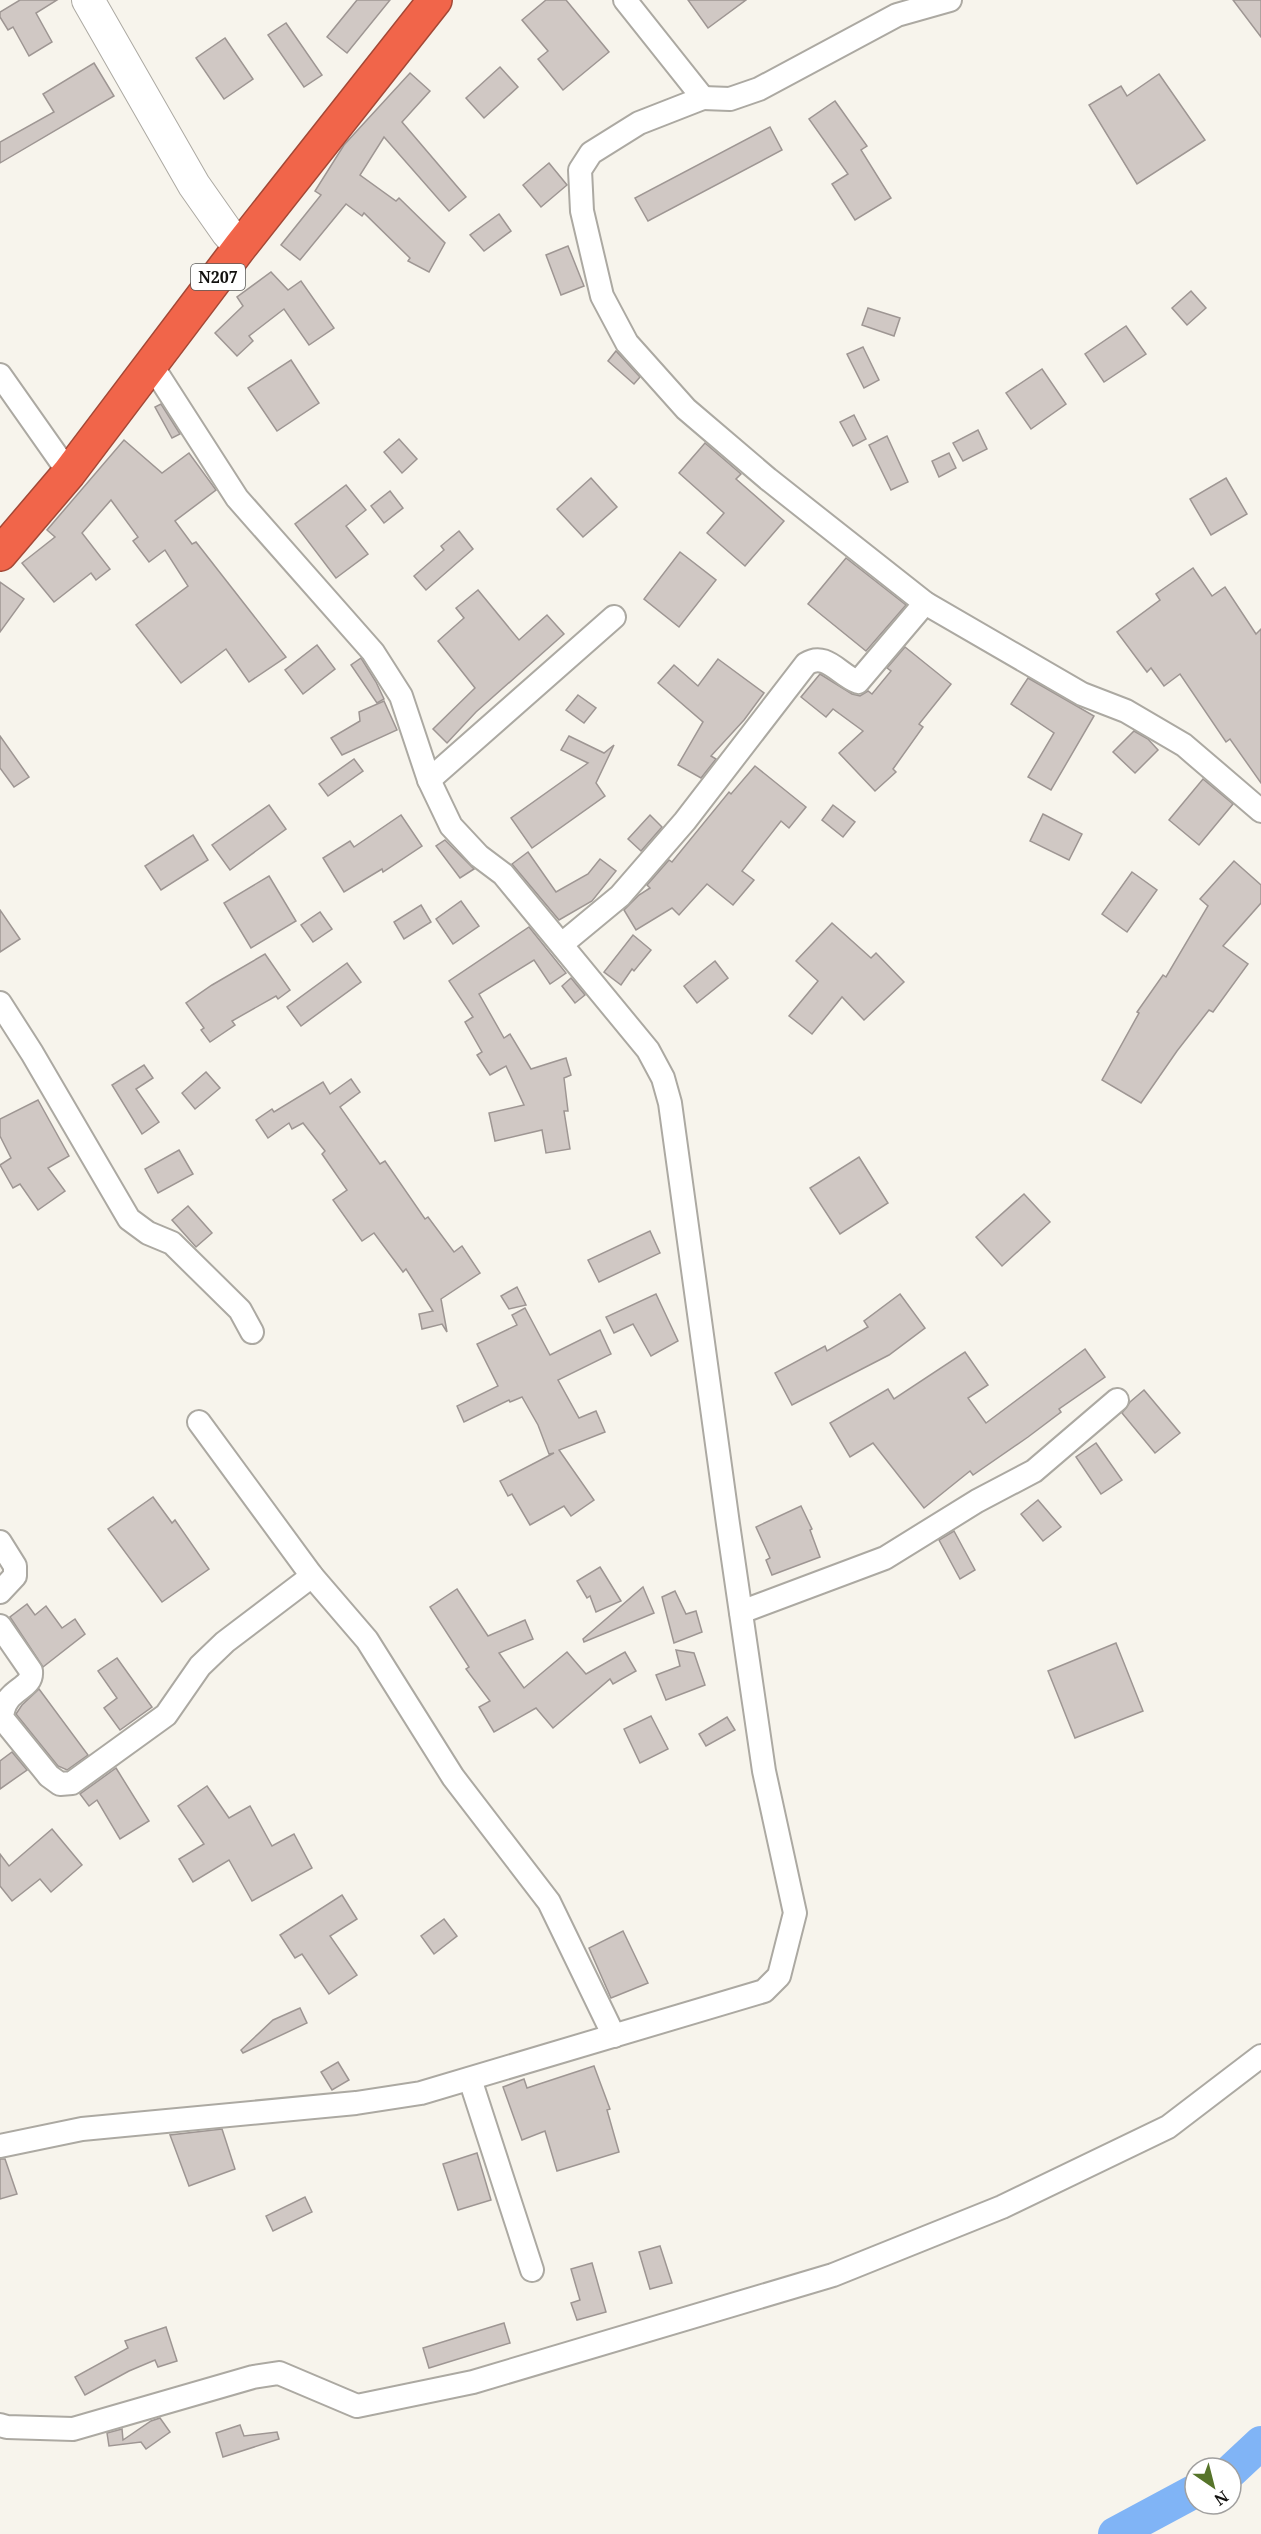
<svg xmlns="http://www.w3.org/2000/svg" width="1261" height="2534" font-family="'Noto Serif',serif">
  <style>
    .lines { fill: none; stroke-linecap: round; stroke-linejoin: round }
    .river { stroke: #80b4f6; stroke-width: 34 }
    .building { fill: #d0c8c4; stroke: #9e9693; stroke-width: 1.5 }
    .street-casing { stroke: #aca9a2; stroke-width: 26 }
    .secondary-casing { stroke: #aca9a2; stroke-width: 34 }
    .highway-casing { stroke: #a34836; stroke-width: 36 }
    .street { stroke: #fff; stroke-width: 22 }
    .secondary { stroke: #fff; stroke-width: 32 }
    .highway { stroke: #f1654a; stroke-width: 33 }
    .labels { text-anchor: middle; stroke-width: 6; stroke-linejoin: round; paint-order: stroke }
    .shield { fill: #fff; stroke: #5a5958; stroke-width: 1.5 }
    .shield-label { font-size: 16px; font-weight: bold; fill: #131210 }
  </style>
  <rect width="100%" height="100%" fill="#f7f4ec"/>
  <g class="lines">
    <!-- river -->
    <g class="river">
      <path d="M1231,2471L1261,2443"/>
      <path d="M1115,2534L1195,2491"/>
    </g>
  </g>
  <!-- building -->
  <g class="building">
    <path d="M20,0H57L36,13L52,42L29,56L13,27L8,30L0,17V12Z"/>
    <path d="M357,0H390L347,53L327,37Z"/>
    <path d="M546,0H566L609,52L563,90L538,59L548,51L522,20Z"/>
    <path d="M688,0H746L708,28Z"/>
    <path d="M1233,0H1261V37Z"/>
    <path d="M286,23L322,75L304,87L268,35Z"/>
    <path d="M225,38L253,79L224,99L196,58Z"/>
    <path d="M94,63L114,96L0,163V142L54,112L43,94Z"/>
    <path d="M500,67L518,87L484,118L466,98Z"/>
    <path d="M410,73L430,91L402,122L466,197L449,211L384,137L360,175L396,201L399,198L445,243L429,272L408,261L410,258L364,213L362,216L346,204L300,260L281,245L321,195L315,191L344,145Z"/>
    <path d="M1159,74L1205,140L1137,184L1089,105L1121,86L1127,96Z"/>
    <path d="M835,101L867,146L861,150L891,198L855,220L832,184L848,174L809,119Z"/>
    <path d="M770,127L782,150L648,221L635,198Z"/>
    <path d="M549,163L567,185L541,207L523,185Z"/>
    <path d="M499,214L511,231L484,251L470,235Z"/>
    <path d="M568,246L584,286L561,295L546,255Z"/>
    <path d="M271,272L288,290L301,281L334,328L309,345L284,309L249,336L253,341L237,356L215,333L243,306L237,297Z"/>
    <path d="M1191,291L1206,308L1187,325L1172,308Z"/>
    <path d="M868,308L900,318L894,336L862,325Z"/>
    <path d="M1126,326L1146,354L1104,382L1085,354Z"/>
    <path d="M863,347L879,380L864,388L847,354Z"/>
    <path d="M616,351L640,377L634,384L608,361Z"/>
    <path d="M291,360L319,403L277,431L248,388Z"/>
    <path d="M1042,369L1066,404L1031,429L1006,393Z"/>
    <path d="M161,404L180,434L172,438L155,407Z"/>
    <path d="M854,415L866,439L853,446L840,422Z"/>
    <path d="M978,430L987,449L963,461L953,443Z"/>
    <path d="M887,436L908,482L891,490L869,445Z"/>
    <path d="M399,439L417,459L402,473L384,452Z"/>
    <path d="M124,440L162,473L189,453L216,490L175,521L192,544L196,542L286,657L249,682L226,649L181,683L136,625L188,586L165,550L149,562L133,541L138,537L111,500L82,533L110,569L96,580L91,573L54,602L22,563L55,537L47,530Z"/>
    <path d="M705,443L741,474L736,479L784,521L745,566L707,533L724,513L679,473Z"/>
    <path d="M949,453L956,468L939,477L932,461Z"/>
    <path d="M591,478L617,507L583,537L557,509Z"/>
    <path d="M1226,478L1247,514L1211,535L1190,499Z"/>
    <path d="M346,485L366,510L346,526L368,554L336,578L295,524Z"/>
    <path d="M390,491L403,508L384,523L371,506Z"/>
    <path d="M459,531L473,549L426,590L414,576L444,550L441,546Z"/>
    <path d="M680,552L716,580L679,627L644,599Z"/>
    <path d="M846,558L906,605L866,651L808,604Z"/>
    <path d="M1193,568L1212,596L1225,587L1256,634L1261,629V783L1230,739L1226,742L1180,674L1164,686L1151,668L1147,672L1117,632L1160,600L1156,594Z"/>
    <path d="M0,582L24,599L0,632Z"/>
    <path d="M478,590L519,640L547,615L564,634L476,712L447,743L433,729L475,688L438,641L464,618L456,608Z"/>
    <path d="M317,645L335,669L303,694L285,670Z"/>
    <path d="M905,647L951,684L919,724L923,727L893,769L896,772L875,791L839,753L863,731L833,709L826,717L801,697L820,674L852,694L860,696L868,691L872,694L891,671L887,668Z"/>
    <path d="M361,658L376,682L384,699L377,703L351,665Z"/>
    <path d="M718,659L764,693L744,720L711,756L716,759L701,778L678,765L703,722L658,683L674,665L698,686Z"/>
    <path d="M1028,678L1094,716L1051,790L1028,777L1054,733L1011,704Z"/>
    <path d="M578,695L596,708L584,723L566,710Z"/>
    <path d="M384,701L397,730L342,755L331,738L360,721L359,712Z"/>
    <path d="M1134,731L1148,739L1158,750L1135,773L1113,752Z"/>
    <path d="M0,736L29,777L14,787L0,768Z"/>
    <path d="M569,736L604,753L614,745L596,783L605,796L532,848L511,818L588,763L561,750Z"/>
    <path d="M354,759L363,771L328,796L319,784Z"/>
    <path d="M755,766L806,807L789,828L781,821L742,871L754,880L733,905L707,884L679,915L672,908L636,930L624,910L639,895L650,888L647,885L669,860L672,862L729,792L731,794Z"/>
    <path d="M1203,779L1233,804L1199,845L1169,820Z"/>
    <path d="M269,805L286,829L230,870L212,845Z"/>
    <path d="M833,805L855,822L843,837L822,820Z"/>
    <path d="M1043,814L1082,834L1069,860L1030,841Z"/>
    <path d="M401,815L422,846L383,872L382,869L344,892L323,858L350,841L354,847Z"/>
    <path d="M650,815L662,827L641,851L628,839Z"/>
    <path d="M193,835L208,860L161,890L145,866Z"/>
    <path d="M445,840L474,869L460,878L436,846Z"/>
    <path d="M528,852L556,892L588,874L600,859L616,871L592,901L559,920L512,864Z"/>
    <path d="M1234,861L1261,885V903L1223,946L1248,964L1213,1012L1209,1010L1177,1051L1141,1103L1102,1080L1139,1013L1137,1012L1163,975L1166,977L1208,906L1200,899Z"/>
    <path d="M1132,872L1157,890L1127,932L1102,914Z"/>
    <path d="M269,876L296,921L251,948L224,903Z"/>
    <path d="M461,901L479,926L453,944L436,919Z"/>
    <path d="M421,905L431,922L404,939L394,922Z"/>
    <path d="M0,910L20,939L0,952Z"/>
    <path d="M320,912L332,929L313,942L301,925Z"/>
    <path d="M832,923L871,958L876,953L904,982L864,1020L842,997L812,1034L789,1016L818,981L796,961Z"/>
    <path d="M529,927L566,973L550,984L534,960L479,994L504,1038L510,1034L531,1069L566,1058L571,1075L564,1078L568,1111H564L570,1149L546,1153L542,1130L495,1141L489,1113L524,1105L506,1066L490,1075L477,1055L482,1052L465,1022L473,1017L449,981Z"/>
    <path d="M633,935L651,950L634,971L632,969L621,985L604,972Z"/>
    <path d="M265,954L290,990L278,999L276,996L232,1021L235,1025L210,1042L201,1030L204,1028L186,1003L212,985Z"/>
    <path d="M715,961L728,978L697,1003L684,986Z"/>
    <path d="M347,963L361,982L301,1026L287,1007Z"/>
    <path d="M571,978L585,995L575,1003L562,986Z"/>
    <path d="M144,1065L153,1078L136,1089L159,1122L142,1134L112,1085Z"/>
    <path d="M206,1072L220,1088L195,1109L182,1093Z"/>
    <path d="M351,1079L360,1092L340,1107L380,1164L385,1161L425,1219L428,1217L454,1252L462,1246L480,1273L441,1299L447,1332L442,1324L422,1329L419,1314L433,1311L406,1269L403,1272L374,1233L362,1241L333,1200L347,1190L322,1154L325,1151L303,1123L292,1129L289,1123L268,1138L256,1120L272,1109L274,1112L323,1082L330,1094Z"/>
    <path d="M38,1100L69,1156L48,1168L65,1191L38,1210L20,1184L13,1188L0,1165L11,1158L0,1136V1119Z"/>
    <path d="M179,1150L193,1174L158,1193L145,1169Z"/>
    <path d="M859,1157L888,1203L840,1234L810,1188Z"/>
    <path d="M1024,1194L1050,1222L1002,1266L976,1237Z"/>
    <path d="M188,1206L212,1233L196,1247L172,1220Z"/>
    <path d="M650,1231L660,1253L599,1282L588,1260Z"/>
    <path d="M517,1287L526,1305L509,1309L501,1296Z"/>
    <path d="M656,1294L678,1341L651,1356L633,1324L614,1333L606,1317Z"/>
    <path d="M900,1294L925,1328L889,1355L792,1405L775,1373L825,1346L827,1351L868,1327L864,1321Z"/>
    <path d="M525,1308L550,1355L600,1330L611,1354L558,1380L579,1418L596,1411L605,1432L559,1450L594,1500L571,1516L564,1506L530,1525L512,1494L508,1496L500,1481L554,1453L549,1454L538,1425L522,1397L510,1402L509,1400L464,1422L457,1406L498,1386L477,1344L517,1325L512,1315Z"/>
    <path d="M1085,1349L1105,1377L1059,1409L1061,1412L1028,1437L973,1475L970,1471L924,1508L873,1443L850,1457L830,1423L888,1389L894,1399L965,1352L988,1385L968,1398L986,1423Z"/>
    <path d="M1144,1390L1180,1433L1155,1453L1122,1413L1130,1402Z"/>
    <path d="M1096,1443L1122,1480L1101,1494L1076,1457Z"/>
    <path d="M153,1497L172,1523L175,1520L209,1569L162,1602L108,1529Z"/>
    <path d="M1038,1500L1061,1527L1043,1541L1021,1514Z"/>
    <path d="M801,1506L812,1529L810,1530L820,1557L772,1575L766,1560L770,1558L756,1527Z"/>
    <path d="M954,1531L975,1570L960,1579L939,1540Z"/>
    <path d="M600,1567L621,1601L596,1612L590,1596L587,1598L577,1581Z"/>
    <path d="M643,1587L654,1613L584,1642L583,1639Z"/>
    <path d="M457,1589L488,1636L525,1620L533,1639L499,1653L524,1688L567,1652L586,1674L625,1652L636,1671L613,1684L610,1679L553,1728L536,1708L494,1732L479,1707L490,1701L466,1669L469,1667L430,1607Z"/>
    <path d="M675,1591L686,1614L696,1611L702,1632L674,1643L662,1597Z"/>
    <path d="M27,1604L35,1615L46,1606L62,1628L75,1619L85,1634L43,1667L10,1617Z"/>
    <path d="M1116,1643L1143,1711L1075,1738L1048,1671Z"/>
    <path d="M676,1650L694,1653L705,1685L666,1700L656,1675L680,1666Z"/>
    <path d="M117,1658L152,1707L120,1730L104,1708L117,1698L98,1671Z"/>
    <path d="M39,1689L88,1755L67,1770L58,1766L16,1714L22,1705Z"/>
    <path d="M651,1716L668,1749L640,1763L624,1729Z"/>
    <path d="M727,1717L735,1730L706,1746L699,1734Z"/>
    <path d="M12,1752L27,1770L0,1789V1761Z"/>
    <path d="M116,1768L149,1821L120,1839L97,1800L89,1806L80,1794Z"/>
    <path d="M207,1786L229,1818L250,1806L272,1846L294,1834L312,1868L252,1901L229,1860L193,1882L179,1859L204,1844L178,1806Z"/>
    <path d="M52,1829L82,1865L51,1892L40,1879L12,1901L0,1886V1854L9,1866Z"/>
    <path d="M342,1895L357,1919L330,1936L357,1975L329,1994L302,1954L295,1958L280,1935Z"/>
    <path d="M444,1919L457,1936L434,1954L421,1936Z"/>
    <path d="M623,1931L648,1983L611,1998L589,1948Z"/>
    <path d="M300,2008L307,2023L243,2053L241,2050L273,2020Z"/>
    <path d="M338,2062L349,2080L332,2090L321,2072Z"/>
    <path d="M594,2066L610,2109L607,2110L619,2152L557,2171L545,2131L522,2140L503,2087L524,2079L527,2088Z"/>
    <path d="M222,2129L235,2169L189,2186L170,2135Z"/>
    <path d="M477,2153L491,2200L458,2210L443,2164Z"/>
    <path d="M0,2159H5L17,2194L0,2199Z"/>
    <path d="M305,2197L312,2212L273,2231L266,2216Z"/>
    <path d="M660,2246L672,2283L650,2289L639,2252Z"/>
    <path d="M592,2263L606,2312L577,2320L571,2303L580,2300L571,2269Z"/>
    <path d="M504,2323L510,2343L429,2368L423,2348Z"/>
    <path d="M166,2327L177,2361L158,2367L155,2360L129,2371L85,2395L75,2377L128,2348L125,2341Z"/>
    <path d="M160,2418L170,2432L146,2449L141,2442L109,2446L107,2433L122,2429L123,2440L151,2421Z"/>
    <path d="M240,2425L244,2436L277,2432L279,2439L223,2457L216,2433Z"/>
  </g>
  <g class="lines">
    <defs>
      <g id="street">
        <path d="M625,0L703,98L639,123L591,153L580,170L582,211L602,296L627,343L686,409L768,479L925,603L1082,694L1126,711L1184,745L1261,811"/>
        <path d="M703,98L730,99L759,89L897,15L950,0"/>
        <path d="M0,375L69,473"/>
        <path d="M429,780L614,617"/>
        <path d="M562,944L620,896L685,821L806,664C826,651 839,675 858,682L925,603"/>
        <path d="M0,1003L32,1053L129,1219L148,1233L172,1243L240,1310L252,1332"/>
        <path d="M199,1422L312,1576L367,1640L453,1777L549,1902L614,2036"/>
        <path d="M0,1542L15,1566V1576L0,1592"/>
        <path d="M741,1612L885,1558L977,1501L1034,1471L1117,1400"/>
        <path d="M0,1626L31,1671C33,1691 4,1687 2,1718L49,1776L60,1784L72,1783L166,1715L200,1666L225,1642L312,1576"/>
        <path d="M470,2079L532,2270"/>
        <path d="M0,2146L82,2129L356,2103L421,2093L764,1991L779,1976L795,1913L764,1771L728,1524L670,1103L663,1078L648,1050L503,874L479,856L451,826L429,780L401,696L373,652L237,498L151,364"/>
        <path d="M0,2425L7,2427L73,2429L253,2377L279,2373L357,2406L473,2382L833,2275L1002,2207L1168,2127L1261,2056"/>
      </g>
      <path id="secondary" d="M88,0L194,185L227,232L240,247"/>
      <path id="highway" d="M0,554L69,473L240,247L435,0"/>
    </defs>
    <!-- street casing -->
    <use href="#street" class="street-casing"/>
    <!-- secondary casing -->
    <use href="#secondary" class="secondary-casing"/>
    <!-- highway casing -->
    <use href="#highway" class="highway-casing"/>
    <!-- street -->
    <use href="#street" class="street"/>
    <!-- secondary -->
    <use href="#secondary" class="secondary"/>
    <!-- highway -->
    <use href="#highway" class="highway"/>
  </g>
  <g class="labels">
    <!-- shield labels -->
    <rect class="shield" x="191" y="264" width="54" height="26" rx="4.5"/>
    <g class="shield-label">
      <text x="218" y="283">N207</text>
    </g>
  </g>
  <!-- north arrow -->
  <g transform="translate(1213 2486) rotate(145)"><circle r="28" fill="#ffffff" stroke="#a1a09f" stroke-width="1.5"/>
  <path d="M0-4.5L10 22L0 15L-10 22Z" fill="#56742a"/>
  <text y="-9" font-size="16" font-weight="bold" text-anchor="middle" fill="#131210">N</text>
  </g>
</svg>
